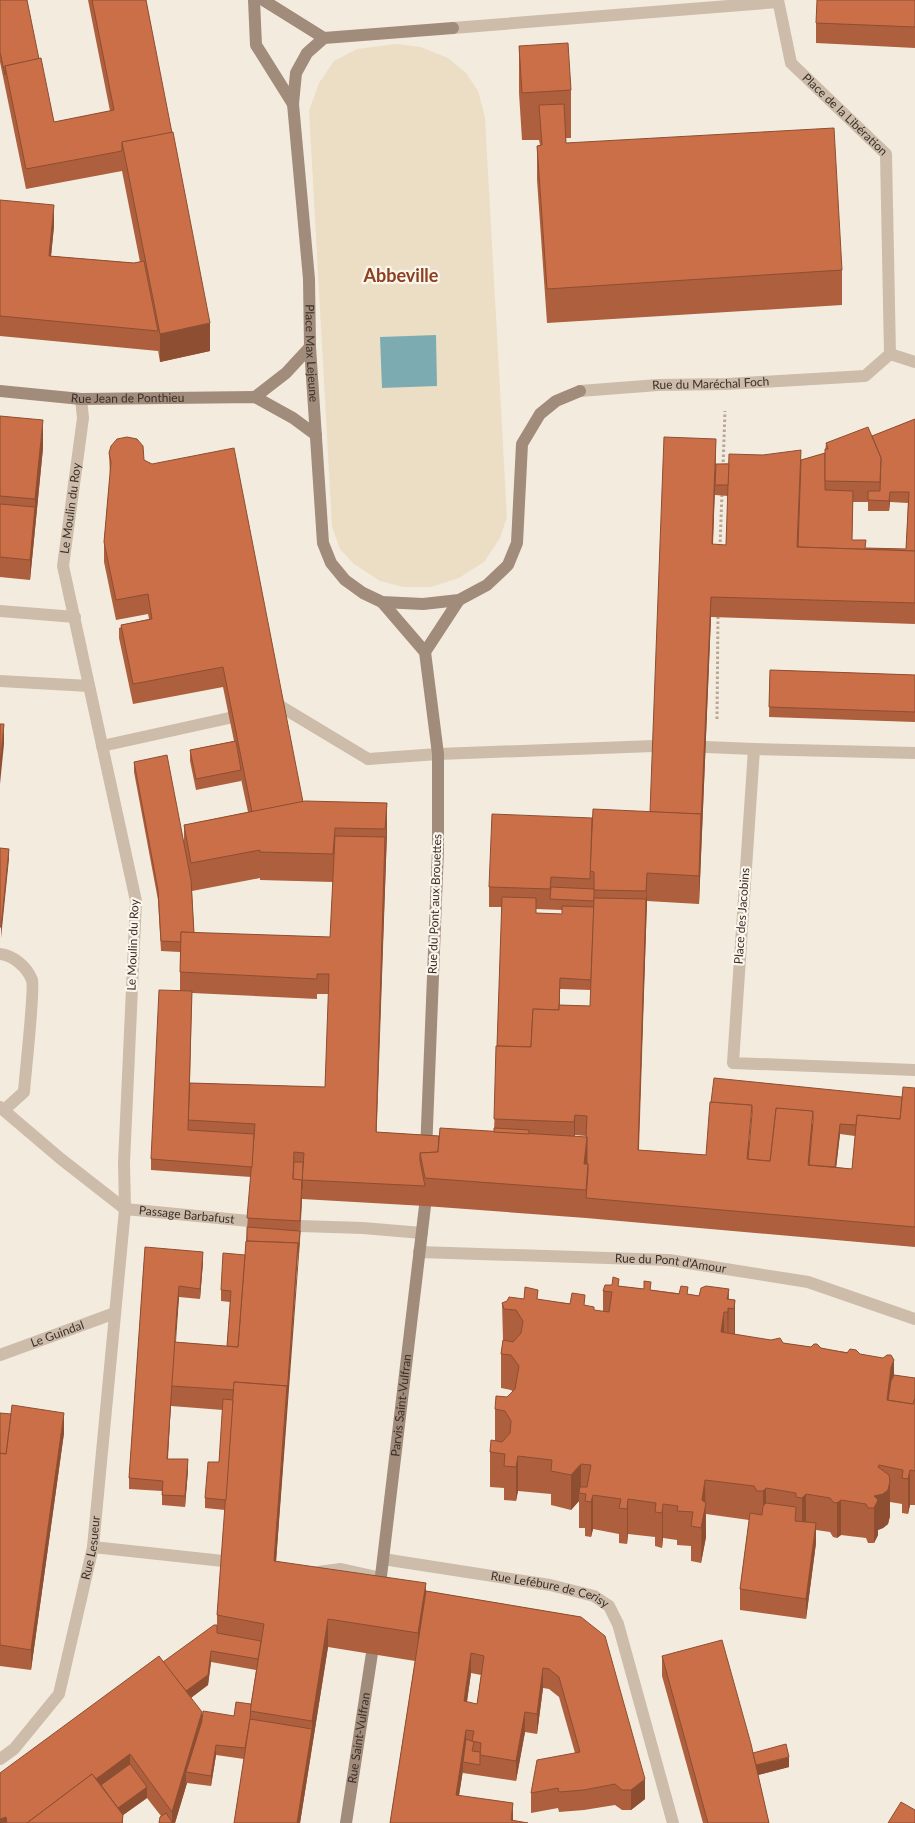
<svg xmlns="http://www.w3.org/2000/svg" width="915" height="1823" font-family="Lato,sans-serif">
  <style>
    .plaza { fill: #ecdec5 }
    .water { fill: #7cacb2 }
    .lines { fill: none; stroke-linecap: round; stroke-linejoin: round }
    .path { stroke: #b9a694; stroke-width: 3; stroke-dasharray: 2.5 2.5; stroke-linecap: butt }
    .street { stroke: #cdbcaa; stroke-width: 12 }
    .secondary { stroke: #a18b7b; stroke-width: 12 }
    .wall { fill: #ae5f3d; fill-rule: evenodd }
    .shaded-wall { fill: #8d4e32 }
    .building { fill: #ca6f47; stroke: #8d4e32; fill-rule: evenodd }
    .labels { text-anchor: middle; stroke-width: 4.5; stroke-linejoin: round; paint-order: stroke }
    .street-label { font-size: 12px; fill: #3a302a; stroke: #fbf5ec }
    .district-label { font-size: 18px; font-weight: bold; fill: #8c401f; stroke: #fbf5ec }
  </style>
  <rect width="100%" height="100%" fill="#f4ebdf"/>
  <!-- plaza -->
  <path class="plaza" d="M396,44L421,47L448,58L466,73L478,91L485,117L507,517L500,538L484,562L459,578L431,587H403L380,581L354,564L340,549L332,527L309,111L319,83L334,61L357,49Z"/>
  <!-- water -->
  <path class="water" d="M436,335L437,386L382,388L380,337Z"/>
  <g class="lines">
    <!-- path -->
    <g class="path">
      <path d="M723,467L725,411"/>
      <path d="M720,547L722,493"/>
      <path d="M717,719L718,613"/>
    </g>
    <!-- street -->
    <g class="street">
      <path id="s1" d="M778,0L791,63L886,154L890,354"/>
      <path d="M453,28L778,2"/>
      <path d="M890,354L915,362"/>
      <path id="s2" d="M580,391L658,385L726,384L865,376L890,354"/>
      <path d="M0,611L75,617"/>
      <path d="M0,681L89,686"/>
      <path d="M280,706L368,759L438,754L654,746"/>
      <path d="M102,746L229,718"/>
      <path d="M706,747L754,749"/>
      <path d="M915,753L754,749L733,1063L915,1070"/>
      <path d="M0,954C13,955 27,967 32,980C35,989 25,1075 24,1092L4,1110"/>
      <path d="M0,1107L61,1159L125,1209"/>
      <path id="s3" d="M125,1209L249,1221"/>
      <path d="M300,1226L363,1228L422,1233"/>
      <path id="s4" d="M419,1252L669,1260L808,1282L915,1319"/>
      <path id="s5" d="M0,1355L115,1313"/>
      <path d="M93,1547L223,1561"/>
      <path id="s6" d="M383,1559L550,1585L594,1596L609,1606L618,1624L673,1823"/>
      <path d="M318,1572L341,1569L377,1577"/>
      <path id="s7" d="M0,1759L14,1749L59,1694L93,1547L125,1209L124,1163L136,901L63,566L83,418L81,399"/>
    </g>
    <!-- secondary -->
    <g class="secondary">
      <path d="M254,0L256,45L293,104"/>
      <path d="M263,0L324,38"/>
      <path id="s8" d="M453,28L324,38L307,53L296,73L293,104L309,279L310,347L323,543L331,563L345,580L363,593L382,602L423,604L459,600L487,585L508,565L517,543L522,444L540,414L556,401L580,391"/>
      <path id="s9" d="M0,391L81,399L255,397L293,418L316,435"/>
      <path d="M255,397L286,373L310,347"/>
      <path d="M382,602L425,652L438,754V850L426,1152"/>
      <path d="M425,652L459,600"/>
      <path id="s10" d="M379,1593L425,1206"/>
      <path id="s11" d="M346,1823L372,1653"/>
    </g>
  </g>
  <!-- wall -->
  <g class="wall">
    <path d="M0,0L39,59L54,122L110,111L88,0H146L210,351L160,362L158,350V351L0,336V200L54,226L51,256L134,263L140,262L122,171L26,189L0,62Z"/>
    <path d="M915,0V48L816,43V23Z"/>
    <path d="M519,46L571,90V138H566V143L842,270V305L547,323L537,180V146L540,145L539,140H522L519,93Z"/>
    <path d="M0,416L43,448L30,580L0,577Z"/>
    <path d="M915,419V624L711,617L699,904L647,901L639,1150L706,1155L902,1097L915,1088V1247L586,1218L425,1206L302,1199L276,1561L426,1591L581,1617L645,1799L631,1810H622L615,1805L584,1810L559,1812L558,1808L531,1813V1793L575,1753L559,1697L549,1689L543,1688L537,1734L525,1732L516,1781L463,1773V1770L459,1795L390,1823L415,1661L328,1647L300,1823H234L244,1759L216,1755L211,1786L187,1783L175,1823H159L161,1816L147,1798L123,1815V1823H0L163,1662L217,1625V1615L225,1510L205,1508V1498L219,1462L223,1410L171,1406V1403L168,1459L188,1470L185,1507L162,1505V1491L129,1489V1478L145,1247L203,1262L200,1299L179,1297L175,1342L227,1346L230,1302L221,1301V1290L245,1255L251,1177L151,1170V1159L180,991V952L161,951L158,900L134,772V762L184,841V825L248,812L241,779V781L196,790L190,761V750L234,741L223,687L133,704L119,638V628L121,627V625L149,619L148,614L116,620L104,562V542L110,475L109,453L144,460L303,802L387,803V832L376,1132L439,1136L494,1132L502,907H489V887L592,818L650,812L716,464L801,460L825,453L826,443L872,436ZM715,488V495L728,496L726,545H713ZM853,502H868V511H889L890,502L908,503L906,549L866,548L852,540ZM260,878V880L333,882L330,937L194,933L192,891ZM536,909L562,910V914L536,913ZM560,989L591,990L590,1006L560,1005ZM192,993L317,999V994H329L325,1087L190,1083ZM840,1134L855,1136L852,1169L836,1167ZM575,1135L586,1136V1137H574ZM211,1662L256,1670L251,1704L234,1716L202,1721L191,1698L208,1685ZM471,1673L481,1675L477,1704L467,1702Z"/>
    <path d="M770,670L915,675V722L769,717Z"/>
    <path d="M619,1286L735,1300V1334L783,1343L860,1354L894,1375L915,1378V1505H910L908,1514L902,1513V1504L890,1502V1516L888,1524L883,1528L878,1530V1535L874,1543H868L866,1538L841,1535L837,1538L833,1537L830,1532L816,1530V1543L806,1619L740,1610V1589L749,1520L706,1514V1537L701,1563L691,1561V1546L677,1545V1540L663,1538L662,1548L655,1546V1537L628,1534L627,1544L619,1543V1534L593,1529L591,1537L585,1536V1528H579V1501L571,1510L551,1505V1494L518,1491L516,1501L504,1500V1488L490,1487V1452L495,1441V1409L513,1392L511,1390L501,1388V1354L503,1340L502,1303L524,1299L538,1300L585,1305L594,1310L603,1312V1291Z"/>
    <path d="M0,1413L64,1433L31,1670L0,1666Z"/>
    <path d="M662,1656L753,1753L789,1767L758,1775L769,1823H703L662,1676Z"/>
  </g>
  <!-- shaded-wall -->
  <g class="shaded-wall">
    <path d="M54,205V226L49,276V256Z"/>
    <path d="M210,323V351L160,362V334Z"/>
    <path d="M43,420V448L30,580V560L35,507V499Z"/>
    <path d="M716,439V459L712,565V544Z"/>
    <path d="M890,492V502L889,511V501Z"/>
    <path d="M711,597V617L699,904V876L701,814Z"/>
    <path d="M4,724V744L0,784V764Z"/>
    <path d="M387,803V832L376,1152V1132Z"/>
    <path d="M9,849V859L1,938V927Z"/>
    <path d="M647,873V901L638,1160V1150Z"/>
    <path d="M575,1115V1135L574,1142V1122Z"/>
    <path d="M840,1124V1134L834,1187V1177Z"/>
    <path d="M587,1137V1165L584,1164Z"/>
    <path d="M302,1180V1199L300,1242L274,1589V1561L300,1231Z"/>
    <path d="M203,1252V1262L200,1299V1289Z"/>
    <path d="M179,1286V1297L173,1386L177,1308Z"/>
    <path d="M729,1289L728,1343V1346L727,1299Z"/>
    <path d="M735,1300V1334L734,1343V1309Z"/>
    <path d="M724,1312V1347L721,1332Z"/>
    <path d="M894,1360V1395L889,1415L887,1400L891,1367Z"/>
    <path d="M171,1392V1403L167,1469V1459Z"/>
    <path d="M64,1413V1433L31,1670V1650Z"/>
    <path d="M518,1456V1491L516,1501V1467Z"/>
    <path d="M188,1459V1470L185,1507V1496Z"/>
    <path d="M581,1464V1494L579,1493V1501L571,1510V1475Z"/>
    <path d="M879,1465V1495L890,1481V1516L888,1524L883,1528L878,1530V1535L874,1543V1496Z"/>
    <path d="M910,1470V1505L908,1514V1479Z"/>
    <path d="M705,1480L706,1537L701,1563L702,1500Z"/>
    <path d="M766,1488V1523L763,1526V1491Z"/>
    <path d="M806,1494V1529L802,1533V1498Z"/>
    <path d="M593,1495V1529L591,1537V1502Z"/>
    <path d="M628,1499V1534L627,1544V1509Z"/>
    <path d="M841,1500V1535L837,1538V1503Z"/>
    <path d="M663,1504V1538L662,1548V1513Z"/>
    <path d="M816,1523V1543L806,1619V1599Z"/>
    <path d="M426,1583V1611L418,1661V1633Z"/>
    <path d="M328,1619V1647L300,1823H297L312,1729V1721Z"/>
    <path d="M211,1651V1662L208,1685L181,1705V1694Z"/>
    <path d="M471,1653V1673L464,1721V1701Z"/>
    <path d="M543,1668V1688L537,1734V1714Z"/>
    <path d="M202,1712V1732L186,1772V1783H187L175,1823H172V1812Z"/>
    <path d="M525,1712V1732L516,1781V1761Z"/>
    <path d="M466,1730V1750L463,1762V1770L456,1815V1795Z"/>
    <path d="M216,1745V1755L211,1786V1776Z"/>
    <path d="M130,1754V1774L37,1823Z"/>
    <path d="M789,1757V1767L754,1776V1766Z"/>
    <path d="M645,1779V1799L631,1810V1790Z"/>
    <path d="M147,1787V1798L112,1823L109,1814Z"/>
    <path d="M513,1803V1823L511,1820Z"/>
    <path d="M6,1817V1823H0V1819Z"/>
  </g>
  <!-- building -->
  <g class="building">
    <path d="M0,0H27L39,59L5,66V75L0,52Z"/>
    <path d="M92,0H146L172,133L122,142V151L26,169L5,66L41,58L54,122L114,110Z"/>
    <path d="M817,0H915V27L816,23Z"/>
    <path d="M568,43L571,90L522,93L519,46Z"/>
    <path d="M564,104L566,143L834,128L842,270L547,289L537,146L542,145L539,105Z"/>
    <path d="M173,132L210,323L160,334L122,142Z"/>
    <path d="M0,200L54,205L49,256L134,263L144,261L158,331L0,316Z"/>
    <path d="M0,416L43,420L35,499L0,496Z"/>
    <path d="M915,419V551L798,547L801,460L825,453V490L853,491L852,540H866L865,548L906,549L909,492H890L889,501L868,500V491H880L881,458L872,436Z"/>
    <path d="M868,427L881,458L880,482L825,481V449H828L826,443Z"/>
    <path d="M127,437L137,439L143,446L144,460L152,464L234,448L303,802L252,812L223,667L133,684L121,625L152,619L148,594L116,600L104,542L111,462L109,453L111,446L117,439Z"/>
    <path d="M664,437L716,439L712,544L726,545L729,454L763,455L801,450L797,547L915,551V603L711,597L701,822V814L650,812Z"/>
    <path d="M716,464H729L728,485H715Z"/>
    <path d="M0,504L35,507L30,560L0,557Z"/>
    <path d="M770,670L915,675V712L769,707Z"/>
    <path d="M0,724H4L0,764Z"/>
    <path d="M236,741L241,770L196,779L190,750Z"/>
    <path d="M167,755L191,880L194,933L181,932V942L161,941L158,890L134,762Z"/>
    <path d="M305,801L387,803L385,829L335,828L333,854L260,852V850L191,863L184,825Z"/>
    <path d="M593,809L701,814L699,876L647,873L646,891L594,890V872L590,871Z"/>
    <path d="M492,814L592,818L590,879L551,877L550,889L489,887Z"/>
    <path d="M335,836L385,837L376,1132L439,1136L438,1152L420,1153V1161L425,1186L302,1180L304,1153L294,1152L293,1179L302,1180L300,1221L247,1218L255,1124L188,1120L190,1083L325,1087L329,974H317V979L180,972L181,932L330,937Z"/>
    <path d="M0,848L9,849L1,927H0Z"/>
    <path d="M551,887L594,889V901L550,899Z"/>
    <path d="M502,897L536,898V913L562,914V906L594,907L591,980L560,978L559,1010L533,1009L531,1047L497,1046Z"/>
    <path d="M594,898L646,899L638,1150L706,1155L710,1102L752,1105L747,1159L770,1161L776,1108H783L813,1111L808,1165L852,1169L857,1115L900,1119L903,1087L915,1088V1227L586,1198L588,1172V1164H587V1137H586L587,1116L575,1115L574,1122L494,1119L496,1046L531,1047L533,1009L559,1010V1005L590,1006Z"/>
    <path d="M159,990L192,991L188,1130L254,1134L252,1167L151,1159Z"/>
    <path d="M714,1078L902,1097L900,1119L857,1115L856,1125L840,1124L835,1167L809,1165L813,1121V1111L776,1108L770,1161L748,1159L752,1114V1105L711,1102Z"/>
    <path d="M440,1128L587,1137L584,1164H588L586,1190L425,1178L420,1153L438,1152Z"/>
    <path d="M494,1128L529,1130V1134L494,1132Z"/>
    <path d="M294,1162H303L302,1189V1180L293,1179Z"/>
    <path d="M247,1227L300,1231L298,1253V1243L247,1241Z"/>
    <path d="M246,1241L298,1243L287,1394V1386L234,1382V1390L171,1386L174,1342L238,1347Z"/>
    <path d="M145,1247L203,1252L200,1289L179,1286L177,1308L167,1459H188L185,1496L162,1495L163,1481L129,1478Z"/>
    <path d="M223,1253L245,1255L238,1347L227,1346L231,1291L221,1290Z"/>
    <path d="M613,1277L619,1279L618,1286L644,1289V1281L651,1282L650,1290L679,1294L681,1286L688,1287L687,1294L699,1296L701,1288L706,1286L729,1289L727,1299L735,1300L734,1309L728,1308V1312H724L721,1332L771,1340L780,1338L783,1343L811,1347L814,1344H817L821,1348L847,1353L850,1349L856,1350L860,1354L883,1358L887,1355H891L894,1360L891,1367L887,1400L913,1404L915,1398V1471L910,1470L908,1479L902,1478L903,1470L879,1465L878,1467L889,1475L890,1481L888,1490L883,1494L874,1496L878,1500L874,1508H868L866,1504L841,1500L837,1503L833,1502L830,1498L806,1494L802,1498L796,1497V1493L766,1488L763,1491H757L754,1486L705,1480L702,1500L706,1503L701,1528L691,1526L693,1512L677,1511L678,1506L663,1504L662,1513L655,1512L656,1503L628,1499L627,1509L619,1508L621,1499L593,1495L591,1502L585,1501L586,1494L579,1493L580,1487H587L591,1465L581,1464L571,1475L551,1471L552,1460L518,1456L516,1467L504,1466L505,1454L490,1452L491,1440L502,1442L510,1433L511,1421L505,1411L495,1409L496,1396L507,1397L515,1389L519,1366L511,1355L501,1354L503,1340L513,1342L521,1333L523,1321L516,1310L504,1309L502,1303L507,1301L509,1297L524,1299L525,1287L538,1290L537,1299L570,1304L572,1293L585,1295L584,1305L594,1307V1310L609,1312L612,1292L603,1291L605,1285H612Z"/>
    <path d="M894,1375L915,1378V1398L913,1404L888,1400L891,1381Z"/>
    <path d="M234,1382L287,1386L274,1561L426,1583L418,1633L328,1619L312,1721L250,1711L264,1624L217,1615Z"/>
    <path d="M223,1399L233,1400L226,1500L205,1498L208,1462H219Z"/>
    <path d="M12,1405L64,1413L31,1650L0,1645V1453L6,1454Z"/>
    <path d="M0,1413L11,1414L6,1454L0,1453Z"/>
    <path d="M766,1503L796,1507L795,1521L816,1523L806,1599L740,1589L750,1513L762,1515L763,1506Z"/>
    <path d="M426,1591L581,1617L605,1636L645,1779L631,1790H622L615,1784L584,1790L559,1792L558,1788L531,1793L537,1760L580,1752L559,1677L549,1669L543,1668L537,1714L525,1712L516,1761L480,1755L481,1743L472,1741L474,1731L466,1730L456,1795L513,1803L511,1820L528,1823H390ZM471,1653L484,1656L477,1704L464,1701Z"/>
    <path d="M214,1625H217V1633L261,1641L258,1659L211,1651L208,1675L186,1691L163,1662Z"/>
    <path d="M722,1640L751,1744L769,1823H708L662,1656Z"/>
    <path d="M159,1656L202,1712L172,1812L130,1754L96,1779L92,1774L27,1823H7L6,1817L0,1819V1773Z"/>
    <path d="M236,1702L251,1704L250,1719L245,1748L216,1745L211,1776L186,1772L202,1721L203,1711L234,1716Z"/>
    <path d="M250,1719L312,1729L297,1823H234Z"/>
    <path d="M466,1739L474,1742L472,1751L480,1752V1765L463,1762Z"/>
    <path d="M786,1744L789,1757L756,1765L753,1753Z"/>
    <path d="M130,1764L147,1787L118,1808L101,1785Z"/>
    <path d="M92,1774L123,1815L122,1823H27Z"/>
    <path d="M901,1802L915,1810V1823H888Z"/>
    <path d="M166,1813L172,1822V1823H159L160,1817Z"/>
  </g>
  <g class="labels">
    <!-- street labels -->
    <g class="street-label">
      <text dy="4" stroke="none"><textPath href="#s1" startOffset="139">Place de la Libération</textPath></text>
      <text dy="4" stroke="none"><textPath href="#s8" startOffset="456">Place Max Lejeune</textPath></text>
      <text dy="4" stroke="none"><textPath href="#s2" startOffset="131">Rue du Maréchal Foch</textPath></text>
      <text dy="4" stroke="none"><textPath href="#s9" startOffset="128">Rue Jean de Ponthieu</textPath></text>
      <text dy="4" stroke="none"><textPath href="#s7" startOffset="1288">Le Moulin du Roy</textPath></text>
      <text transform="translate(435 904) rotate(-88)" y="4">Rue du Pont aux Brouettes</text>
      <text transform="translate(742 916) rotate(-86)" y="4">Place des Jacobins</text>
      <text transform="translate(133 945) rotate(-88)" y="4">Le Moulin du Roy</text>
      <text dy="4" stroke="none"><textPath href="#s3" startOffset="62">Passage Barbafust</textPath></text>
      <text dy="4" stroke="none"><textPath href="#s4" startOffset="252">Rue du Pont d'Amour</textPath></text>
      <text dy="4" stroke="none"><textPath href="#s5" startOffset="61">Le Guindal</textPath></text>
      <text dy="4" stroke="none"><textPath href="#s10" startOffset="189">Parvis Saint-Vulfran</textPath></text>
      <text dy="4" stroke="none"><textPath href="#s7" startOffset="238">Rue Lesueur</textPath></text>
      <text dy="4" stroke="none"><textPath href="#s6" startOffset="170">Rue Lefébure de Cerisy</textPath></text>
      <text dy="4" stroke="none"><textPath href="#s11" startOffset="86">Rue Saint-Vulfran</textPath></text>
    </g>
    <!-- district labels -->
    <g class="district-label">
      <text x="401" y="282">Abbeville</text>
    </g>
  </g>
</svg>
